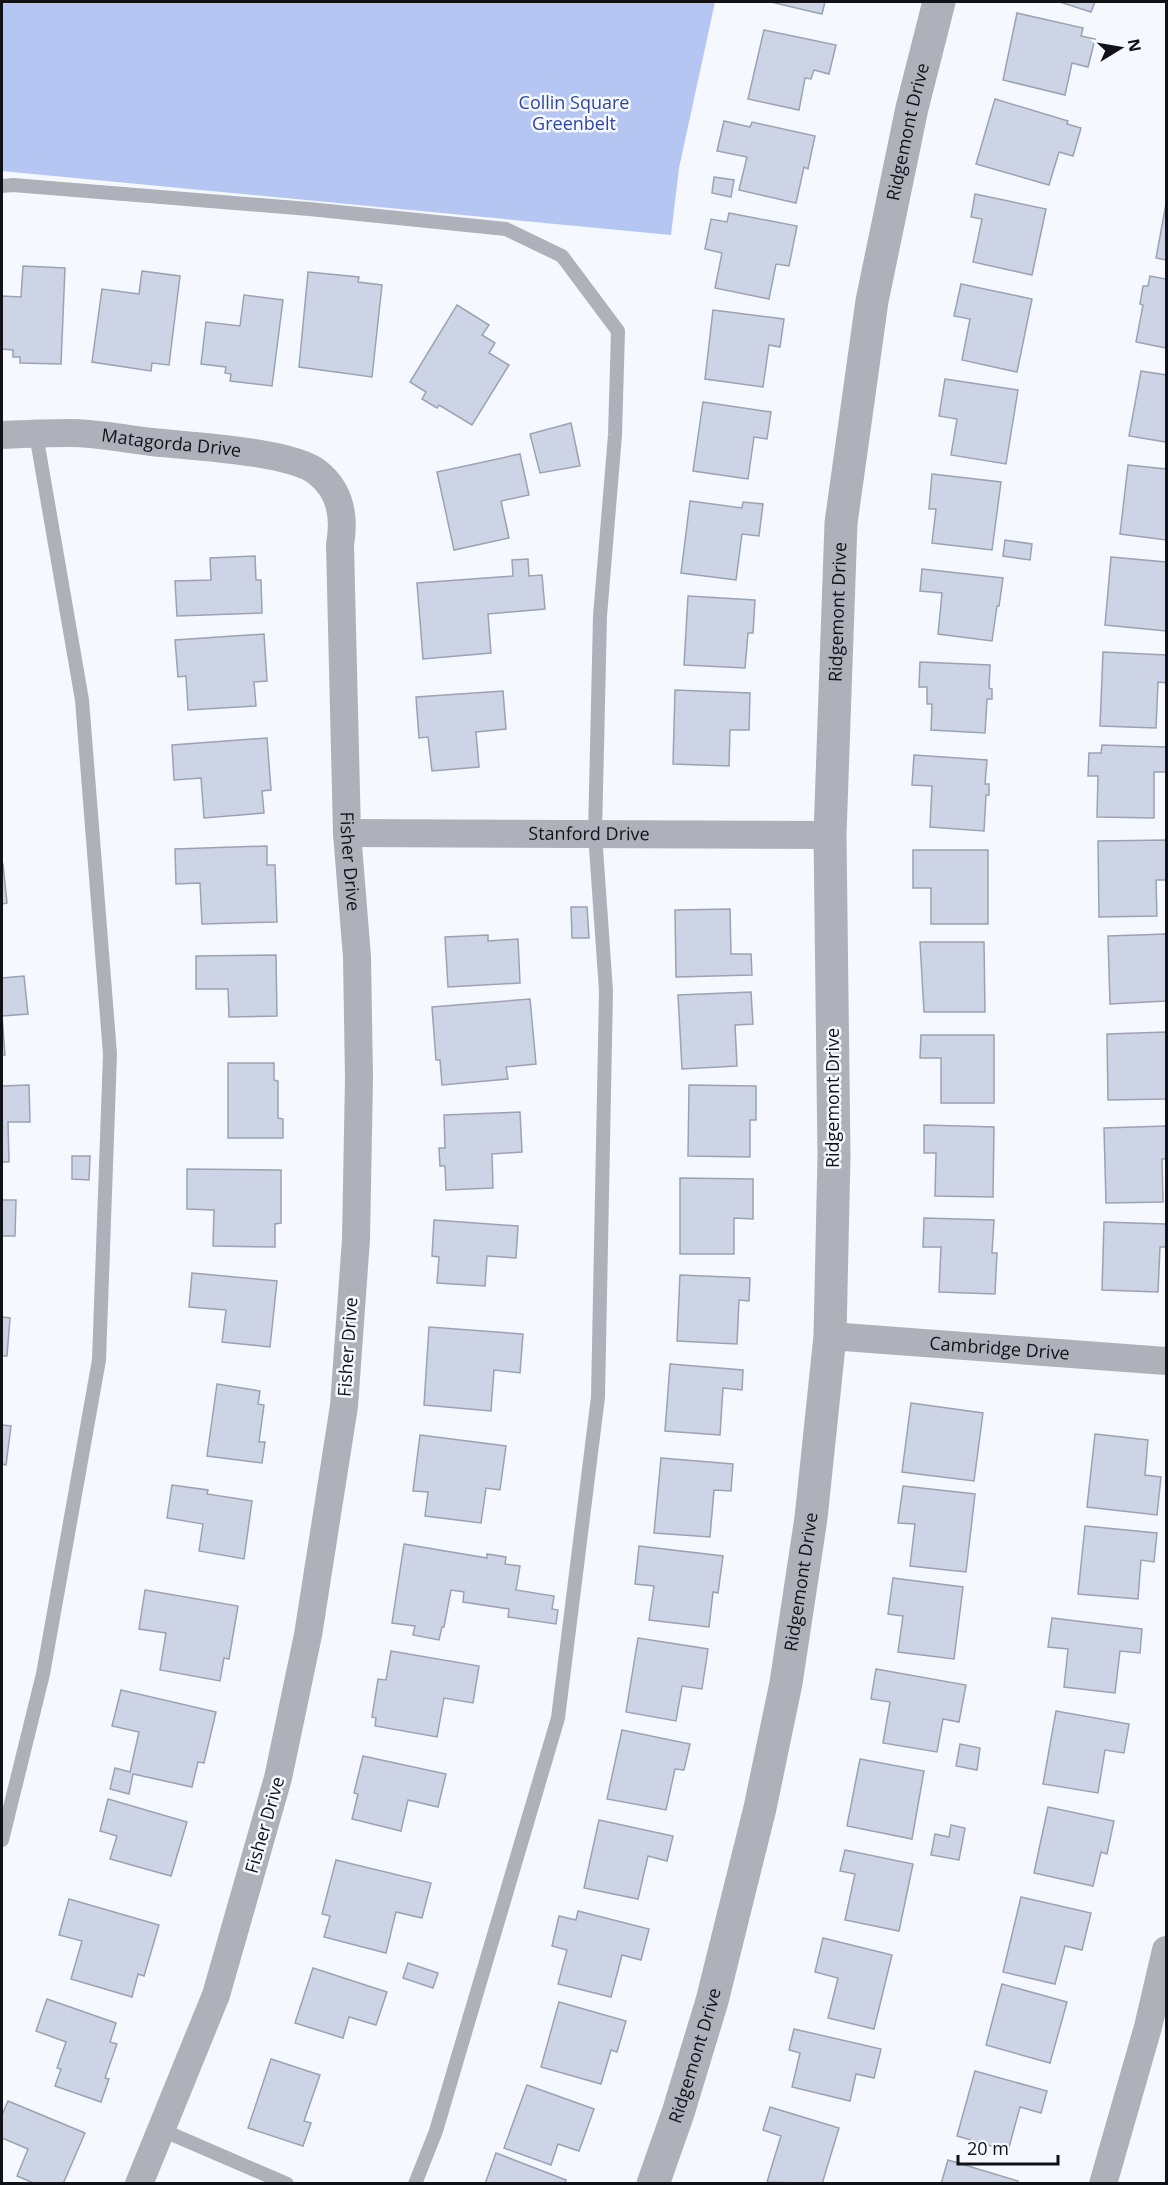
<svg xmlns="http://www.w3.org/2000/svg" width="1168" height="2185" font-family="'Open Sans',sans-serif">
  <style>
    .green { fill: #b5c6f2 }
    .building { fill: #cdd4e6; stroke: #9ba2b3; stroke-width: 1.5 }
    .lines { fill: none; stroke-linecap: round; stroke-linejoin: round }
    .service { stroke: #aeb1b9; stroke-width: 14 }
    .minor { stroke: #aeb1b9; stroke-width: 28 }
    .tertiary { stroke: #aeb1b9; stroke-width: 33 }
    .labels { text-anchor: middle; stroke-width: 5; stroke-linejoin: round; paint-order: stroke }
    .park-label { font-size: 18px; fill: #2d45a5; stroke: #f5f8ff }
    .street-label { font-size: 18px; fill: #101218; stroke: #f5f8ff }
  </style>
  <rect width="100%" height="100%" fill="#f5f8ff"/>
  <!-- green -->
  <path class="green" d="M2,2H715L679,168L671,235L2,171Z"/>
  <!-- building -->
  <g class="building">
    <path d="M771,2H825L822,14Z"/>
    <path d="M1060,2H1095L1091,12Z"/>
    <path d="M1017,13L1083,28L1081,36L1095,39L1088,67L1072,63L1065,95L1003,80Z"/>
    <path d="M764,30L836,45L829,74L814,70L811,79L805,78L799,110L748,99Z"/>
    <path d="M995,99L1068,121L1067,124L1081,128L1073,156L1059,152L1049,185L976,164Z"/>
    <path d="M724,121L750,127L752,122L815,136L808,169L804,167L796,203L739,190L747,157L717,151Z"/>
    <path d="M714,177L734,180L731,197L712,193Z"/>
    <path d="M975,194L1046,209L1032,275L973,262L982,219L971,217Z"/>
    <path d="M1166,204V260L1156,258Z"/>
    <path d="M729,213L797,226L789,266L776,264L769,299L715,288L722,253L705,249L711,219L727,222Z"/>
    <path d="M23,266L65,268L61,364L20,363V357H13V350L2,349V296L21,297Z"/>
    <path d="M142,271L180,276L169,365L152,363L151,371L92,362L102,289L139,294Z"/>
    <path d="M308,272L359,277L358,282L382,285L372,377L299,367Z"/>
    <path d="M1150,276L1166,279V348L1136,342L1143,305L1140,304L1143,286H1148Z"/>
    <path d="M961,284L1032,299L1017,372L962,360L970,319L954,316Z"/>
    <path d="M244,295L283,300L272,386L230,381L231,374L225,373L226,367L201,364L206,322L240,326Z"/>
    <path d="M457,305L489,325L482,335L495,343L489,353L509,365L472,425L439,405L437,408L422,399L426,392L410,382Z"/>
    <path d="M713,310L784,319L780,347L769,345L763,387L705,379Z"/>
    <path d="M1141,371L1166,375V442L1129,436Z"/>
    <path d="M945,379L1018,390L1006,464L951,455L957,419L939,416Z"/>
    <path d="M703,402L771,412L767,439L754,437L748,479L693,471Z"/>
    <path d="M571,423L580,466L540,473L530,434Z"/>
    <path d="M520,454L529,495L501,501L509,538L454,550L437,472Z"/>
    <path d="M1128,465L1166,469V540L1120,534Z"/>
    <path d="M932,474L1001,482L992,550L932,543L936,509H929Z"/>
    <path d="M690,501L742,508L743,502L763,504L759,536L742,534L736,580L681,573Z"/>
    <path d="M1005,540L1032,544L1030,560L1003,556Z"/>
    <path d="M255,556L256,580H261L262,613L177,616L175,581L211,580L210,558Z"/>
    <path d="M1111,557L1166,562V631L1105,625Z"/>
    <path d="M528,559L529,576L542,575L545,609L488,614L491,653L423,659L417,583L513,576L512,560Z"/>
    <path d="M922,569L1003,578L999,606H997L992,641L938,634L942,593L920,591Z"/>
    <path d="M688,596L755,600L753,633H748L745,668L684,665Z"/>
    <path d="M264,634L267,681L254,682L256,706L188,710L186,676L178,677L175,640Z"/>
    <path d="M1103,652L1166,655V683L1158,682L1156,728L1100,726Z"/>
    <path d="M920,662L990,665L989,688L992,689V699H987L985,733L931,730L932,704H927V687H919Z"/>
    <path d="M675,690L750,693L749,730H730L729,766L673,764Z"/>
    <path d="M503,691L506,729L476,732L479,767L432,771L428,737L419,738L416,697Z"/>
    <path d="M267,738L271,790L262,791L264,813L204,818L201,778L174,780L172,745Z"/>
    <path d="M1102,745L1166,747V772H1154V818L1097,817L1098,776H1088L1089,753H1101Z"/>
    <path d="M914,755L987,760L985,784H989V795H986L984,831L930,827L932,786L912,785Z"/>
    <path d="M1166,840V880H1156L1157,916L1099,917L1098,841Z"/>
    <path d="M267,846V865H275L277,922L202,924L200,883L176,884L175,849Z"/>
    <path d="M913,850H988V924H931V888H913Z"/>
    <path d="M2,864H3L7,903L2,904Z"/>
    <path d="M571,907H587L589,938H572Z"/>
    <path d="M730,909L731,954H751L752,975L676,977L675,910Z"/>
    <path d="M1166,934V1001L1110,1004L1108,936Z"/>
    <path d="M488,935V941L518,939L520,983L448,987L445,937Z"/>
    <path d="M920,942H984L985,1012H924Z"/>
    <path d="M276,955L277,1016L229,1017L228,989H196V956Z"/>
    <path d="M24,976L28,1014L2,1016L5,1055H2V978Z"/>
    <path d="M751,992L753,1024L735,1025L737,1066L682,1069L678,995Z"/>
    <path d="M530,999L536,1064L506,1067L508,1079L442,1085L440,1060H436L432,1007Z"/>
    <path d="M1166,1032V1099L1108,1100L1107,1034Z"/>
    <path d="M921,1035H994V1103H941V1058H920Z"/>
    <path d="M228,1063H274V1080L278,1081V1118L283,1119V1138H228Z"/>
    <path d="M29,1085L30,1122H8L9,1162H2V1086Z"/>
    <path d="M689,1085L756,1086V1120H750V1157L688,1156Z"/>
    <path d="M520,1112L522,1152L492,1154L493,1188L446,1190L445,1166H440L439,1148H445L444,1115Z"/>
    <path d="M924,1125L994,1127L993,1197L935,1196L936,1153H924Z"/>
    <path d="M1166,1126V1159H1162L1163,1202L1106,1203L1104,1128Z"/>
    <path d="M72,1156H90L89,1180L72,1179Z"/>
    <path d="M187,1169L281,1170V1223L275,1224V1247L213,1246L214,1210L187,1209Z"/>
    <path d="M680,1178L753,1179V1219L734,1218V1254H680Z"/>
    <path d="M2,1200H16L15,1236H2Z"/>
    <path d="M924,1218L994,1220L992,1253H997L995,1294L939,1292L941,1247H923Z"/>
    <path d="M434,1220L518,1226L516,1258L487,1256L485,1286L437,1283L439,1257L432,1256Z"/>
    <path d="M1104,1222L1166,1224V1247H1160L1158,1292L1102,1290Z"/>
    <path d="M192,1273L277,1281L270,1347L222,1342L226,1310L189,1307Z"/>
    <path d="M680,1275L750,1278L749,1301L739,1300L737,1344L677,1341Z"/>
    <path d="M2,1317L10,1318L7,1356H2Z"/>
    <path d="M429,1327L523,1334L520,1373L494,1370L491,1411L424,1405Z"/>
    <path d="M670,1364L743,1370L742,1390L723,1388L720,1435L665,1431Z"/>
    <path d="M217,1384L260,1391L258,1404L264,1405L259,1442H265L262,1463L207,1456Z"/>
    <path d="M911,1403L983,1413L974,1481L902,1472Z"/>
    <path d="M2,1425L11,1426L6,1465L2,1464Z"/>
    <path d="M1095,1434L1148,1440L1145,1475L1161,1477L1157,1515L1087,1507Z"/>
    <path d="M420,1435L506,1446L500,1490L486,1488L481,1523L425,1516L428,1492L413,1491Z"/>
    <path d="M661,1458L733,1464L731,1491L714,1490L710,1537L654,1533Z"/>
    <path d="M172,1485L208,1490L207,1494L252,1501L244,1559L199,1551L203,1524L167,1518Z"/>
    <path d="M903,1486L975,1494L966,1572L910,1566L915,1524L898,1523Z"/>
    <path d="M1085,1526L1157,1533L1154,1562L1141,1560L1138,1599L1078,1594Z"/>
    <path d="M404,1544L487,1558V1554L506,1557L505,1564L520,1566L516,1590L554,1596L552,1609L558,1610L556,1624L508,1617L509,1609L463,1602L464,1592L451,1590L444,1627H442L439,1640L413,1635L415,1626L392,1623Z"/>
    <path d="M639,1546L723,1556L718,1593L713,1592L709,1627L649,1620L654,1586L635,1584Z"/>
    <path d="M893,1578L963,1587L954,1659L898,1652L903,1616L888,1614Z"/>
    <path d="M145,1590L238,1606L229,1659L224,1658L220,1681L160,1670L166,1633L139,1629Z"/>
    <path d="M1052,1618L1142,1629L1140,1653L1120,1651L1115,1693L1064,1687L1068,1649L1048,1647Z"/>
    <path d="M638,1638L708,1649L702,1689L682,1686L676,1721L626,1712Z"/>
    <path d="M391,1651L479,1666L473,1703L444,1698L437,1737L375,1726L376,1718L372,1717L378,1679L386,1680Z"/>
    <path d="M876,1669L966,1685L959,1722L943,1719L937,1752L883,1743L890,1702L871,1699Z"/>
    <path d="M121,1690L216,1712L204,1763L198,1762L192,1787L133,1774L129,1794L110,1789L115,1768L130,1772L139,1732L112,1726Z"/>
    <path d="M1056,1711L1129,1724L1124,1753L1105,1750L1098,1793L1043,1784Z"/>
    <path d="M622,1730L690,1744L684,1770L675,1769L666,1810L607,1799Z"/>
    <path d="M960,1744L980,1748L977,1770L956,1766Z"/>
    <path d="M363,1756L446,1774L438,1807L408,1800L401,1831L352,1819L358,1794L354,1793Z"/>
    <path d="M860,1759L924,1771L912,1839L847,1826Z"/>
    <path d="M108,1799L187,1822L171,1876L110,1859L117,1836L100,1831Z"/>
    <path d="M1048,1807L1114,1821L1107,1854L1101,1852L1093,1886L1034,1873Z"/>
    <path d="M599,1820L673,1836L667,1861L648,1856L638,1899L584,1888Z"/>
    <path d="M951,1825L965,1828L959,1860L931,1855L935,1834L949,1837Z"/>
    <path d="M845,1850L913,1864L899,1931L845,1920L855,1874L840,1871Z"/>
    <path d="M336,1860L431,1883L422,1918L396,1912L386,1953L324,1937L330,1916L322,1914Z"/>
    <path d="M1021,1897L1091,1913L1082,1950L1065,1946L1055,1984L1003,1972Z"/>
    <path d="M69,1899L159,1925L144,1976L138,1974L132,1997L71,1979L82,1941L59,1935Z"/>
    <path d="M578,1911L649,1929L641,1960L622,1955L611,1997L558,1984L567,1950L552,1946L559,1916L576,1920Z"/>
    <path d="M823,1938L892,1955L874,2029L828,2018L838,1978L815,1972Z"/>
    <path d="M408,1963L438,1973L433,1988L403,1978Z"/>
    <path d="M313,1968L387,1992L376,2025L349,2017L343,2038L295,2023Z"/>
    <path d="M1002,1984L1067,2002L1050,2063L986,2045Z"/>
    <path d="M47,1999L116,2023L110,2042L117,2044L105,2078L109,2079L101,2102L55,2086L61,2069L57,2068L66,2042L36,2031Z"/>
    <path d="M559,2002L626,2021L617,2052L611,2050L601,2084L541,2067Z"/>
    <path d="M794,2029L881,2049L874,2078L856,2074L850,2101L792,2087L800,2053L789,2050Z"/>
    <path d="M271,2059L320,2075L304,2121L311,2123L303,2146L248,2128Z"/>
    <path d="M975,2071L1047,2091L1041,2113L1020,2107L1008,2151L957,2136Z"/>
    <path d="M527,2085L594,2109L579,2151L558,2144L551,2165L504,2148Z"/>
    <path d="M8,2101L85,2133L63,2184H36L17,2176L28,2149L2,2138V2115Z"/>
    <path d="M770,2107L839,2128L822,2184L767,2182L781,2136L763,2130Z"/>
    <path d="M496,2153L566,2180L565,2184H485Z"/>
    <path d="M948,2160L1018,2181L1017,2184H941Z"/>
  </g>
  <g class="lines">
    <!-- service -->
    <g class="service">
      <path d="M2,186L13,185L309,209L506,229L562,256L618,331L615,435L600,616L595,834L606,991L598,1397L558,1718L436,2131L415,2184"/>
      <path d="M2,1840L43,1674L99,1360L110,1054L82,700L36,434"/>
      <path d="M162,2130L287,2184"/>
    </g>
    <!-- minor -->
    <g class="minor">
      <path id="s1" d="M2,435C24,434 47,433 70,433C97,433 125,439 152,442C189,446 290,451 317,472C341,491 345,516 340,545L347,833L357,957L359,1078L356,1239L344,1406L308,1635L278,1778L216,1995L139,2184"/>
      <path id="s2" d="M347,833L830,835"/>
      <path id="s3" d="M830,1336L1166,1361"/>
      <path d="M1103,2184L1148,2027L1166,1950"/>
    </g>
    <!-- tertiary -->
    <path class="tertiary" id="s4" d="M653,2184L678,2113L712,2001L760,1808L786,1683L811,1518L830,1336L834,1156L830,835L841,523L872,301L912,108L939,2"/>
  </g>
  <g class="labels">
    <!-- park labels -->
    <g class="park-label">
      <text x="574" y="109">Collin Square<tspan x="574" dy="21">Greenbelt</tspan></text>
    </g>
    <!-- street labels -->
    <g class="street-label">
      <text dy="6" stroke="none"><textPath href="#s4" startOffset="2079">Ridgemont Drive</textPath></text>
      <text dy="6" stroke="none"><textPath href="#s1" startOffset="170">Matagorda Drive</textPath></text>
      <text dy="6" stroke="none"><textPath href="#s4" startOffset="1593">Ridgemont Drive</textPath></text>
      <text dy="6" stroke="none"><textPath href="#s2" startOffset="242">Stanford Drive</textPath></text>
      <text dy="6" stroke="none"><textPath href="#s1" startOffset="717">Fisher Drive</textPath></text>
      <text transform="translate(833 1098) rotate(-90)" y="6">Ridgemont Drive</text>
      <text transform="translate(348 1347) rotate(-86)" y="6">Fisher Drive</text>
      <text dy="6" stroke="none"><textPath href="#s3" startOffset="170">Cambridge Drive</textPath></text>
      <text dy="6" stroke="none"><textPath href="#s4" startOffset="621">Ridgemont Drive</textPath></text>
      <text transform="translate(265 1825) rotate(-74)" y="6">Fisher Drive</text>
      <text dy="6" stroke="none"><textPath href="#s4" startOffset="135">Ridgemont Drive</textPath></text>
    </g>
  </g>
  <!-- border -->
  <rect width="1168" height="2185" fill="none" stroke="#101218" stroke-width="6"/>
  <!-- north arrow -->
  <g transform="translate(1120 48) rotate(79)" stroke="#f5f8ff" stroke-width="4.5" paint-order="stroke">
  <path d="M0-4.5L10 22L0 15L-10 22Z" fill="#101218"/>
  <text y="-9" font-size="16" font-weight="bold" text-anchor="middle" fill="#101218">N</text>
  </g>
  <!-- scale -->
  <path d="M958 2155v9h100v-9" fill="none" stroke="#101218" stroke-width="3"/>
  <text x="967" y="2155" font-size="18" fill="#101218" stroke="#f5f8ff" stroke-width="4.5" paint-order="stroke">20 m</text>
</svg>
